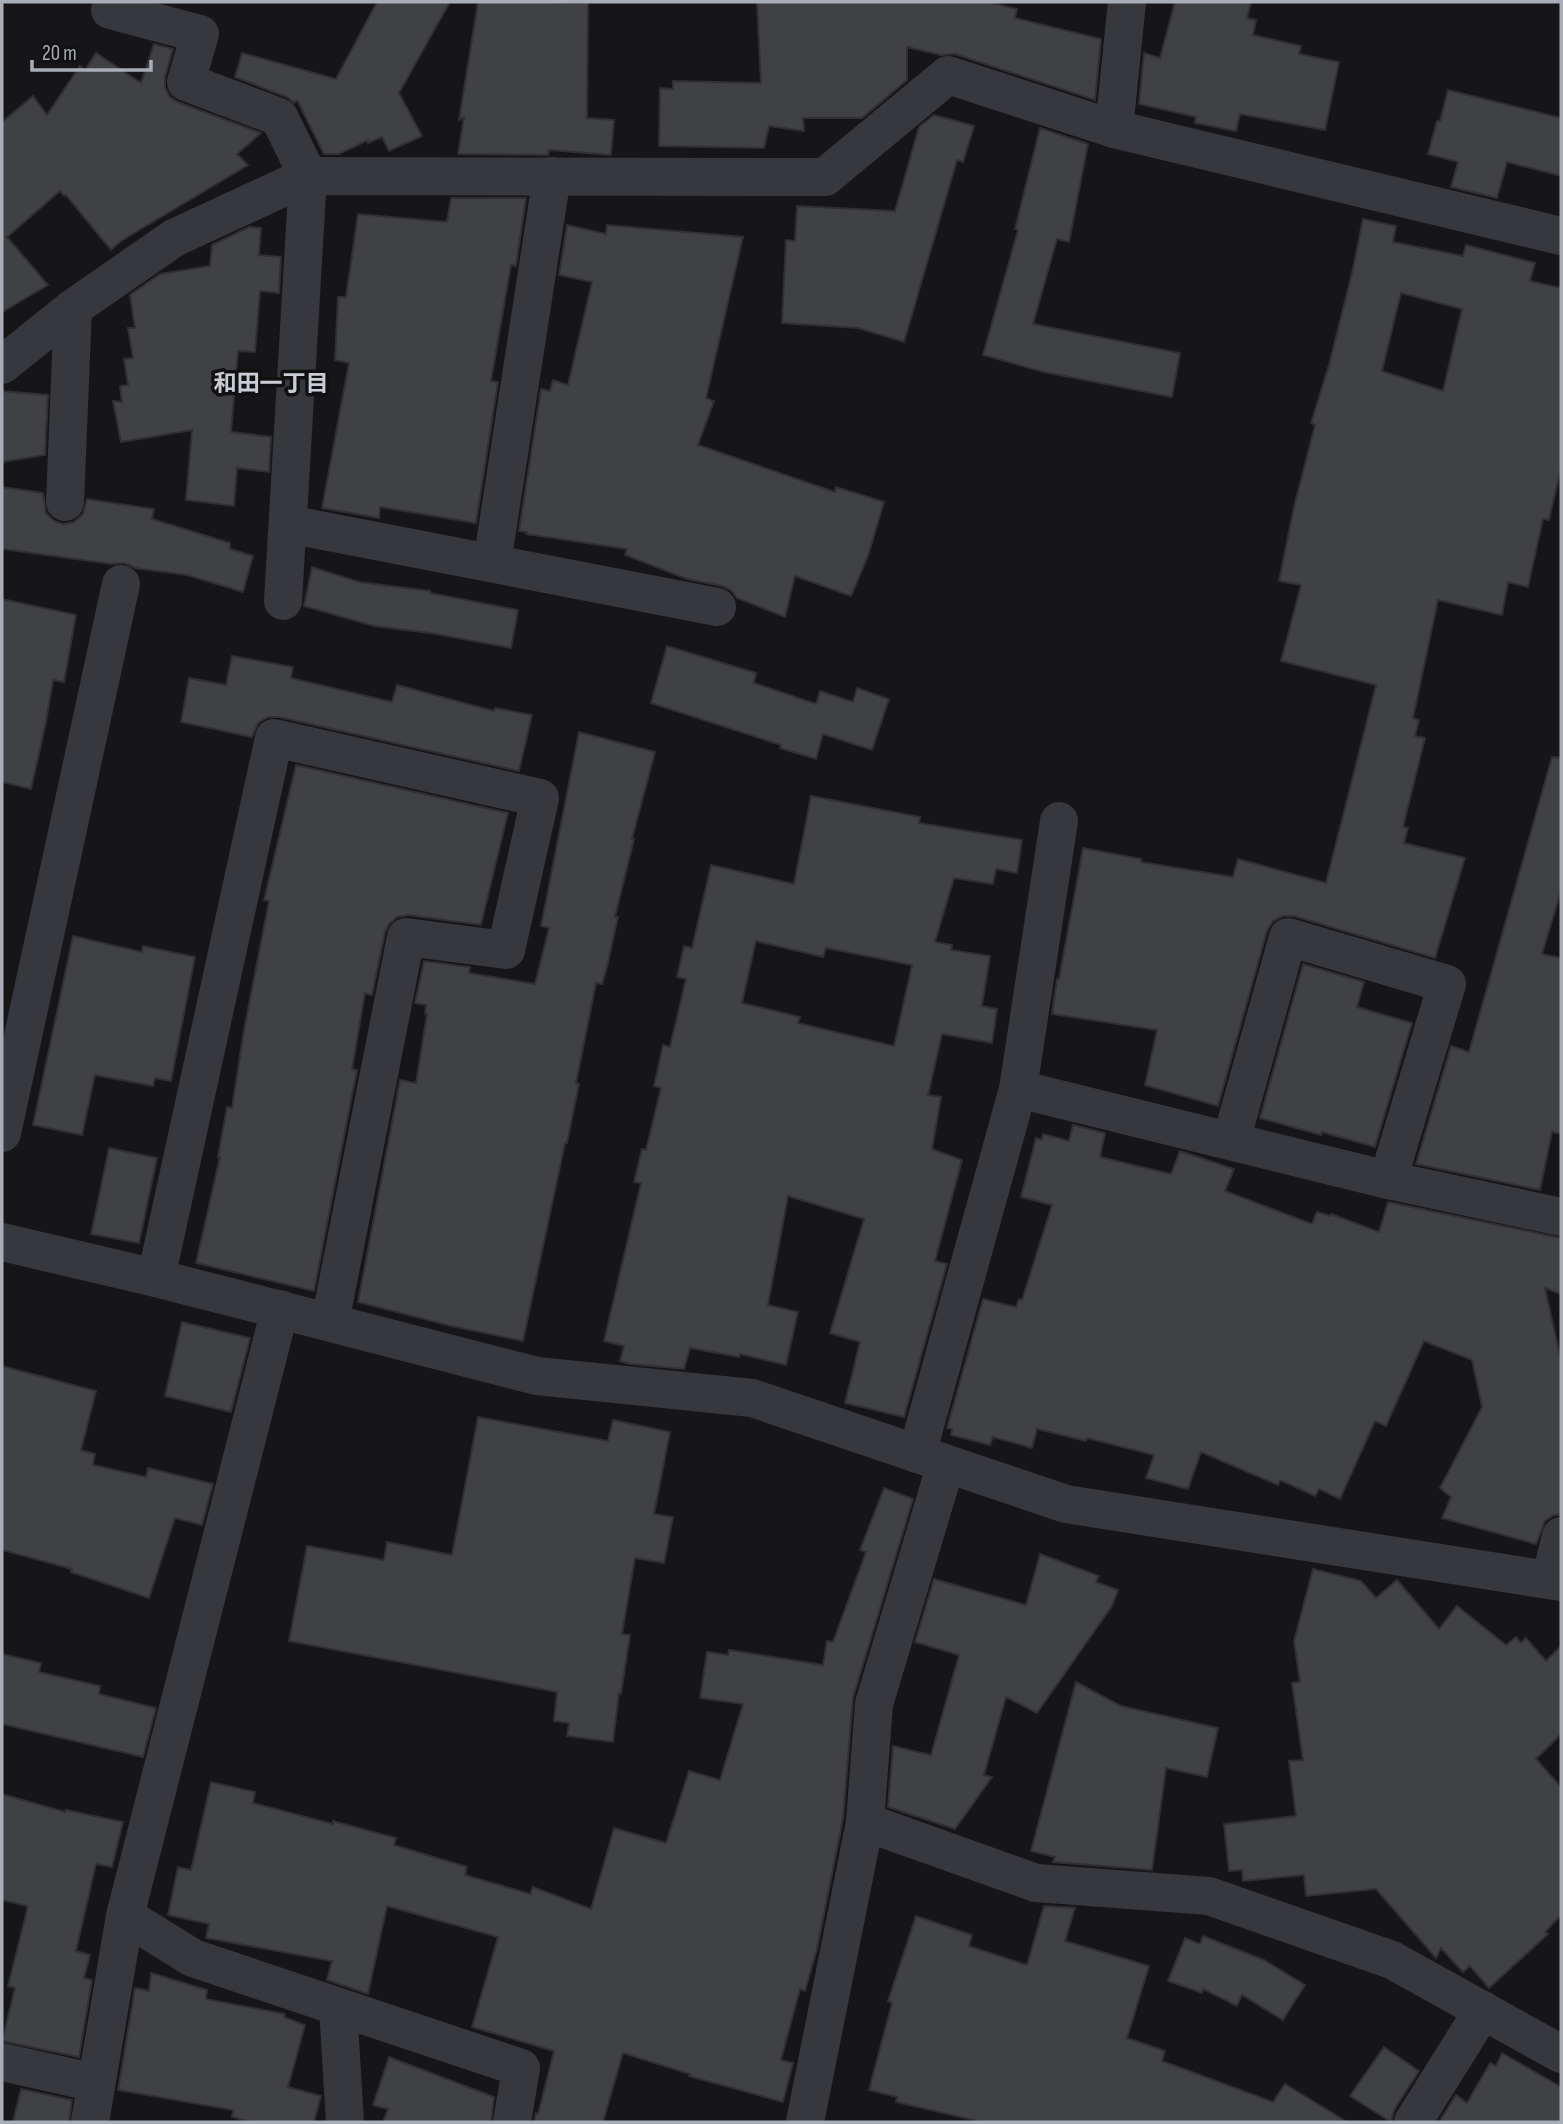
<svg xmlns="http://www.w3.org/2000/svg" width="1563" height="2124" font-family="'Sofia Sans Condensed','Noto Sans JP',sans-serif">
  <style>
    .building { fill: #404145; stroke: #303034; stroke-width: 2; fill-rule: evenodd }
    .lines { fill: none; stroke-linecap: round; stroke-linejoin: round }
    .street { stroke: #37383d; stroke-width: 38 }
    .labels { text-anchor: middle; stroke-width: 7; stroke-linejoin: round; paint-order: stroke }
    .neighbourhood-label { font-size: 23px; font-weight: bold; fill: #c9ccd4; stroke: #111113 }
  </style>
  <rect width="100%" height="100%" fill="#161618"/>
  <!-- building -->
  <g class="building">
    <path d="M377,2H450L399,93L422,136L389,151L382,137L368,143V140L339,154H324L297,100L294,103L287,97L235,77L242,53L336,79Z"/>
    <path d="M478,2L588,3L587,118L614,120L611,155L549,150L548,155L458,154L464,117L459,120Z"/>
    <path d="M757,2H987L1017,9L1015,18L1101,39L1095,100L955,54L941,55L907,47V80L862,118H803L804,131L769,126L764,148L659,146L660,88L673,89V81L761,83Z"/>
    <path d="M1175,2H1251L1247,18L1256,20L1253,35L1301,46L1299,54L1339,62L1325,130L1240,114L1236,131L1195,123L1196,117L1139,104L1144,53L1160,58Z"/>
    <path d="M154,44L173,49L165,77V87L170,97L178,102L261,133L237,154L248,165L121,241L111,250L66,195L64,196L60,191L7,237L48,285L2,312V122L33,96L47,115L80,66L85,70L96,53L141,83Z"/>
    <path d="M1448,90L1561,118V176L1507,162L1497,198L1451,187L1458,162L1428,154L1437,121H1440Z"/>
    <path d="M934,115L974,126L963,162L957,160L904,342L858,328L782,323L786,240L795,241L797,206L895,211L919,127Z"/>
    <path d="M1040,128L1088,144L1069,242L1057,239L1033,324L1180,353L1172,397L1044,372L983,355L1018,230L1015,229Z"/>
    <path d="M451,198H526L516,266L511,265L491,381L498,382L476,523L380,507L379,518L322,508L349,363L335,360L338,297H346L358,214L447,222Z"/>
    <path d="M1363,219L1396,226L1393,242L1463,256L1466,245L1535,263L1530,281L1561,288V468L1549,520L1543,519L1528,587L1508,582L1502,615L1438,600L1413,718L1419,720L1415,736L1425,738L1403,827L1408,828L1404,843L1465,858L1435,958L1294,916H1283L1273,921L1267,931L1218,1106L1145,1085L1157,1030L1052,1014L1057,979H1059L1083,848L1141,859V862L1233,877L1238,859L1326,883L1376,685L1281,661L1301,585L1279,581L1294,507L1315,425L1311,423L1329,365L1352,273ZM1401,293L1462,309L1443,391L1382,371Z"/>
    <path d="M567,225L606,234L607,225L743,237L706,398L714,401L698,445L835,492L836,487L884,502L868,556L851,596L795,576L785,617L737,598L731,590L722,586L687,579L625,555L627,549L526,534L527,532L519,531L541,389L550,391L553,380L568,385L592,282L559,275Z"/>
    <path d="M249,227L261,228L259,255L281,257L279,293L260,291L255,352L238,351L231,432L271,437L269,472L237,468L234,506L186,500L192,430L121,442L113,401L122,402L120,386L128,385L124,359L133,358L128,328H135L130,295L160,274L210,266L212,245Z"/>
    <path d="M2,391L48,395L45,455L2,462Z"/>
    <path d="M2,487L43,493L46,513L54,521L63,524L74,522L83,514L87,499L154,509L152,519L230,543V549L253,556L243,592L187,575L135,568L125,563L112,564L2,549Z"/>
    <path d="M312,567L359,582L430,591V593L518,610L511,648L430,633L374,626L304,606Z"/>
    <path d="M2,599L76,615L64,682L53,680L46,722L31,789L2,782Z"/>
    <path d="M667,646L756,673L754,683L816,704L820,691L853,702L857,688L889,699L872,750L823,734L816,759L780,748L781,745L651,703Z"/>
    <path d="M232,656L293,667L291,678L392,702L397,685L494,711L495,708L532,715L519,771L279,717H268L258,723L252,737L181,722L189,678L226,685Z"/>
    <path d="M579,732L655,752L632,839H634L615,917H618L607,967L602,984L596,983L576,1083L579,1084L567,1143H565L523,1341L451,1326L358,1302L400,1080L416,1083L427,1014H425L426,1005L415,1003L424,961L470,967L469,973L535,984L549,928L541,926Z"/>
    <path d="M1552,757L1561,758V891L1542,954L1561,958V1134L1552,1132L1540,1190L1416,1164L1451,1046L1469,1052Z"/>
    <path d="M296,765L508,813L481,925L408,915L397,917L389,924L385,932L372,995L365,993L352,1069L357,1070L314,1291L196,1263L220,1157H218L227,1107L232,1108L244,1030L269,901L264,900Z"/>
    <path d="M811,796L920,817L919,823L1022,840L1017,873L996,869L993,884L954,878L935,942L952,945L951,950L990,956L982,1006L997,1009L992,1043L942,1034L928,1095L941,1097L932,1149L962,1160L935,1261L947,1264L904,1417L845,1403L860,1342L830,1333L864,1219L788,1196L768,1305L798,1312L786,1365L740,1354L739,1357L690,1348L684,1369L630,1364L620,1361L624,1346L604,1341L641,1183L634,1182L642,1149L646,1150L661,1088L654,1086L663,1045L670,1047L686,979L677,977L684,946L692,948L711,865L794,884ZM756,941L823,957L826,948L912,965L894,1046L798,1023L800,1017L742,1003Z"/>
    <path d="M73,936L142,952L143,946L195,957L171,1081L155,1078L153,1086L95,1075L82,1135L33,1125Z"/>
    <path d="M1303,964L1364,982L1357,1007L1412,1023L1375,1147L1322,1132L1321,1135L1260,1118Z"/>
    <path d="M1073,1125L1105,1133L1100,1157L1171,1174L1180,1151L1234,1169L1225,1191L1312,1224L1317,1212L1330,1216L1331,1214L1379,1232L1388,1202L1561,1238V1294L1545,1288L1561,1360V1515H1554L1545,1521L1536,1544L1442,1518L1451,1497L1440,1488L1482,1407L1472,1360L1424,1341L1386,1426L1375,1421L1340,1499L1319,1489L1315,1496L1280,1480L1278,1485L1201,1452L1188,1489L1146,1478L1154,1455L1087,1438L1086,1441L1037,1429L1032,1448L993,1437L990,1445L951,1435L952,1429L947,1428L983,1299L1016,1307L1019,1299L1022,1300L1052,1205L1021,1197L1036,1138L1042,1140L1043,1134L1069,1141Z"/>
    <path d="M109,1148L157,1158L139,1243L91,1234Z"/>
    <path d="M182,1322L250,1338L231,1412L165,1396Z"/>
    <path d="M2,1366L96,1391L81,1450L95,1454L93,1465L146,1477L148,1468L213,1484L202,1525L175,1518L149,1598L71,1572L72,1569L2,1550Z"/>
    <path d="M478,1417L608,1441L613,1420L670,1432L654,1514L673,1517L664,1563L635,1558L622,1634L630,1635L621,1694L619,1693L613,1742L567,1736L569,1723L554,1721L557,1692L289,1641L307,1546L384,1560L387,1542L452,1555Z"/>
    <path d="M884,1488L913,1499L853,1698L843,1819L817,1949L805,1991L800,1989L781,2060L793,2063L783,2102L689,2076L690,2074L623,2053L603,2122H534L536,2113L538,2114L554,2051L472,2027L498,1937L387,1906L368,1994L327,1980L332,1961L206,1938L209,1924L168,1915L178,1867L191,1870L211,1782L255,1792L253,1803L333,1824V1821L396,1838L394,1845L467,1867L465,1875L530,1894L533,1887L591,1909L614,1828L666,1843L689,1771L720,1780L743,1704L700,1698L707,1652L728,1655L729,1650L823,1665L827,1641L833,1642L866,1552L860,1550Z"/>
    <path d="M1040,1554L1099,1576L1096,1582L1118,1590L1112,1606L1037,1713L1006,1697L984,1775L992,1777L955,1829L888,1807L893,1746L931,1755L959,1655L915,1642L934,1579L1026,1605Z"/>
    <path d="M1313,1569L1361,1581L1376,1598L1397,1580L1439,1629L1457,1606L1506,1645L1516,1637L1521,1643L1526,1638L1546,1661L1561,1646V1734L1536,1759L1561,1787V1915L1545,1932L1548,1934L1489,1988L1470,1966L1463,1972L1441,1948L1436,1958L1376,1889L1306,1896L1304,1875L1243,1881L1242,1870L1229,1871L1224,1824L1296,1816L1289,1761L1303,1760L1292,1683L1300,1682L1294,1641Z"/>
    <path d="M2,1654L41,1663L39,1672L100,1686L99,1694L156,1708L143,1757L2,1724Z"/>
    <path d="M1076,1682L1121,1706L1218,1728L1207,1777L1166,1768L1152,1870L1053,1862L1055,1857L1031,1851Z"/>
    <path d="M2,1794L65,1812L66,1810L123,1822L112,1867L96,1864L76,1951L90,1955L84,1978L92,1980L79,2057L2,2041L15,1988L8,1986L27,1910V1906L2,1900Z"/>
    <path d="M1044,1906L1075,1908L1065,1941L1149,1966L1127,2038L1165,2051L1162,2061L1273,2102L1285,2084L1347,2122H982L896,2102L897,2097L869,2090L892,2003L888,2001L916,1916L972,1935L969,1946L1027,1965Z"/>
    <path d="M1203,1936L1264,1960L1305,1985L1283,2020L1242,1995L1237,2006L1203,1989L1202,1993L1168,1981L1185,1938L1200,1944Z"/>
    <path d="M151,1973L207,1990L206,1999L285,2014L284,2017L305,2025L288,2087L321,2096L314,2122H252L232,2117L233,2110L118,2090L135,1988L149,1991Z"/>
    <path d="M1384,2047L1419,2071L1394,2110L1391,2122L1350,2096Z"/>
    <path d="M1502,2053L1561,2087V2122H1439L1456,2095L1467,2103L1490,2063L1496,2066Z"/>
    <path d="M389,2057L494,2097L491,2122H383L388,2109L373,2105Z"/>
    <path d="M21,2089L72,2100L69,2122H13Z"/>
  </g>
  <g class="lines">
    <!-- street -->
    <g class="street">
      <path d="M110,10L200,34L186,82L279,117L308,176L283,601"/>
      <path d="M1114,129L1127,2"/>
      <path d="M2,365L73,308L174,238L308,176L825,177L948,75L1114,129L1561,236"/>
      <path d="M65,502L73,308"/>
      <path d="M288,524L717,607"/>
      <path d="M492,563L552,176"/>
      <path d="M1018,1089L1059,821"/>
      <path d="M2,1133L121,584"/>
      <path d="M1231,1141L1288,937L1447,984L1388,1180"/>
      <path d="M2,1242L156,1278L537,1376L752,1398L1066,1504L1561,1582"/>
      <path d="M156,1278L274,738L540,798L506,950L406,937L330,1322"/>
      <path d="M917,1454L1018,1089L1388,1180L1561,1217"/>
      <path d="M1550,1580L1561,1536"/>
      <path d="M865,1822L1036,1883L1209,1896L1392,1960L1561,2054"/>
      <path d="M125,1916L193,1958L521,2068L512,2122"/>
      <path d="M338,2007L345,2122"/>
      <path d="M2,2062L96,2083"/>
      <path d="M90,2122L125,1916L280,1309"/>
      <path d="M805,2122L865,1822L874,1704L946,1464"/>
      <path d="M1413,2122L1483,2010"/>
    </g>
  </g>
  <g class="labels">
    <!-- neighbourhood labels -->
    <g class="neighbourhood-label">
      <text x="271" y="391">和田一丁目</text>
    </g>
  </g>
  <!-- border -->
  <rect width="1563" height="2124" fill="none" stroke="#a8adb8" stroke-width="7"/>
  <!-- scale -->
  <path d="M32 60v10h119v-10" fill="none" stroke="#a8adb8" stroke-width="3.5"/>
  <text x="42" y="60" font-size="21" fill="#a8adb8" stroke="#111113" stroke-width="5" paint-order="stroke">20 m</text>
</svg>
